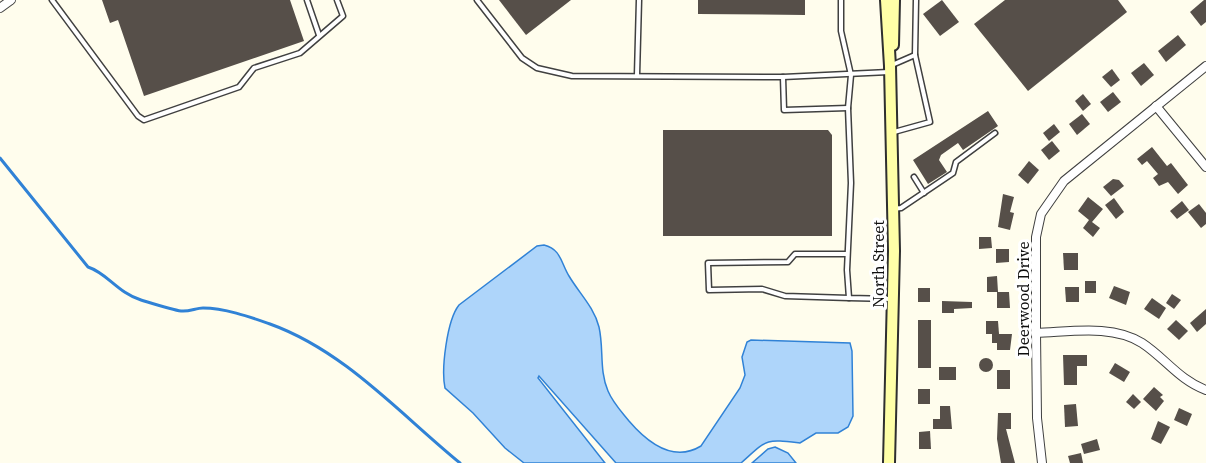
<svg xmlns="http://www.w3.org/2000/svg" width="1206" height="463" font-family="'Source Serif 4',serif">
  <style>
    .water { fill: #aed5fa; stroke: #3082d6; stroke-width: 1.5 }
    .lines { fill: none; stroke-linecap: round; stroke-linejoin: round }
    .stream { stroke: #3082d6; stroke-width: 3 }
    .building { fill: #564f49 }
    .lane-casing { stroke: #404040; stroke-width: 7 }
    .street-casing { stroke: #404040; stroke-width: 10 }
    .secondary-casing { stroke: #2f2f2f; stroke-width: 14 }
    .lane { stroke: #fff; stroke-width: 4 }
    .street { stroke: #fff; stroke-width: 8 }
    .secondary { stroke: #ffffa8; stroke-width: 10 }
    .labels { text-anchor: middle; stroke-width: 6; stroke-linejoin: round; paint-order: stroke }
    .street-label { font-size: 16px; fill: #0d0d0d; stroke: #fff }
  </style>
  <rect width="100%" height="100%" fill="#fffded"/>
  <!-- water -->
  <g class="water">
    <path d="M544,245C561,249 561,263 569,276C579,293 594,307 599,327C604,349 599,370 608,391C613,403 621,411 629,421C647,442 673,463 701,446L740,388L745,375L742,357L747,342L751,340L850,343L852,351L853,416L848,427L838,433H816L800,443C764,439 768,439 741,463H616L539,376L538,378L605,463H524L505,448L473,413L445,388C441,369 447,320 459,305L537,246Z"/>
    <path d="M775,447L788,453L796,463H752L768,449Z"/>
  </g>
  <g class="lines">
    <!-- stream -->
    <path class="stream" d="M0,158L88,267C107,273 118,293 141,300C151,303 173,310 181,311C189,312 196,308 203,308C225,308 250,317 270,324C345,351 400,414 460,463"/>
  </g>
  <!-- building -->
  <g class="building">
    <path d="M102,0H290L304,41L144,96L118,20L110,23Z"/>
    <path d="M499,0H571L526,35Z"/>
    <path d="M698,0H805V15L698,14Z"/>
    <path d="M942,0L959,22L940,36L923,14Z"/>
    <path d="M1005,0H1118L1127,12L1028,91L974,24Z"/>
    <path d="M1204,0H1206V22L1201,26L1190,12Z"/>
    <path d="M1178,35L1186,45L1166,62L1158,51Z"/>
    <path d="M1144,63L1154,75L1141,86L1131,73Z"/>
    <path d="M1112,69L1120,80L1111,87L1102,77Z"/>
    <path d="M1113,92L1121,102L1108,112L1100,102Z"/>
    <path d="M1083,94L1091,104L1083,111L1075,101Z"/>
    <path d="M988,111L998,126L963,150L958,143L941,155L939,160L947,172L928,184L913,160Z"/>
    <path d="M1082,114L1090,124L1077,135L1069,124Z"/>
    <path d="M1054,124L1060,132L1049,141L1043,133Z"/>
    <path d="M663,130H828L832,135V236H663Z"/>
    <path d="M1052,141L1060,151L1049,160L1041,150Z"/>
    <path d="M1152,147L1167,166L1171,163L1188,185L1178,194L1168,182L1159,186L1153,178L1158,174L1147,161L1142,165L1137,159Z"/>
    <path d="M1029,161L1039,170L1028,184L1018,175Z"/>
    <path d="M1113,179L1119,180L1124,186L1111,196L1103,187Z"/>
    <path d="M1003,194L1014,197L1010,212L1014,213L1010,230L998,227Z"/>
    <path d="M1088,197L1103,209L1092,222L1100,228L1093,237L1083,228L1089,220L1078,211Z"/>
    <path d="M1114,198L1124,212L1116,219L1105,205Z"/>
    <path d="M1182,201L1189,210L1177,219L1170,211Z"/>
    <path d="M1199,204L1206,213V224L1201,228L1188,212Z"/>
    <path d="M979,237H991L992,248L979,249Z"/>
    <path d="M996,249H1009V262L996,263Z"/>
    <path d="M1063,253H1078V270H1064Z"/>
    <path d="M997,276L998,292H1009L1010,308H997V292H987V277Z"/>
    <rect x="1085" y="281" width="11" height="12"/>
    <path d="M1114,286L1130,292L1126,305L1109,298Z"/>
    <path d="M1065,287H1079V302H1066Z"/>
    <rect x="918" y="288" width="12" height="14"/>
    <path d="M1172,294L1181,300L1174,309L1166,303Z"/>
    <path d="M1152,298L1166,308L1159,319L1144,309Z"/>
    <path d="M942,301L972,302V308L954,309V313H942Z"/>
    <path d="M1206,309V324L1197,332L1190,323Z"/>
    <rect x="918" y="320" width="13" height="48"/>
    <path d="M1176,320L1188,331L1179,340L1167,329Z"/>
    <path d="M986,321H998L999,334H986Z"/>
    <path d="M992,334H1012L1010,350H997V343H992Z"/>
    <path d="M1063,355H1087V366H1077V385H1064Z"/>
    <circle cx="986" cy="365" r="7"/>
    <path d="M1115,363L1130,372L1124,382L1109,373Z"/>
    <rect x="939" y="367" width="17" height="13"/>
    <rect x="997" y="370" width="13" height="19"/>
    <path d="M1154,387L1163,395L1160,397L1164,401L1156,411L1143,399Z"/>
    <rect x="918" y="389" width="12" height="15"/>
    <path d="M1133,394L1141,402L1134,409L1126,402Z"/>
    <path d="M1076,404L1078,426L1065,427L1064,405Z"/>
    <path d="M940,406H950L952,429H933V419H940Z"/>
    <path d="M1179,408L1192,414L1187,426L1174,420Z"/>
    <path d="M998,413H1011V429H1006L1015,463H1001L997,439Z"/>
    <path d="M1158,421L1170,427L1161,444L1151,439Z"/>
    <path d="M930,431L931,449H919V432Z"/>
    <path d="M1097,439L1100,450L1084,454L1081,444Z"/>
    <path d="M1081,453L1083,463H1070L1068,456Z"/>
  </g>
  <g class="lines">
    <defs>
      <g id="lane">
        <path d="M52,0L138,116L144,120L239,87L254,68L300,53L343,16L337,0"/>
        <path d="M307,0L319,35"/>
        <path d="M477,0L522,58L537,68L572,76L783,77L889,72"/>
        <path d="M841,0V31L851,75L848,108L851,183L847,270L849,298L892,299"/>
        <path d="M915,55L916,0"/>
        <path d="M892,65L915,55L930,122L894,132"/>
        <path d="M637,75L639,0"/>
        <path d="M783,77L784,110L848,108"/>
        <path d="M914,177L924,193"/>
        <path d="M893,209L901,208L953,173L956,162L995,133"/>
        <path d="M847,254H795L788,262L708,263L709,290L762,289L785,296L849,298"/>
      </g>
      <g id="street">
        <path d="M0,8L11,0"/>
        <path d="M1156,106L1206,167"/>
        <path d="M1036,333C1070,332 1112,324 1142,343C1165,358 1179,380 1206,390"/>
        <path d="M1042,463L1037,418L1036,333V237L1041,214L1064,181L1206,66"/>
      </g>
      <g id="secondary">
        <path d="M886,0L890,66L894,251L889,463"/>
        <path d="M893,45L894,0"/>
      </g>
    </defs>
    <!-- lane casing -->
    <use href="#lane" class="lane-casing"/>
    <!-- street casing -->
    <use href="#street" class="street-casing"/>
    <!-- secondary casing -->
    <use href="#secondary" class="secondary-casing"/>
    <!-- lane -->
    <use href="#lane" class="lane"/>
    <!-- street -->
    <use href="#street" class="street"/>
    <!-- secondary -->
    <use href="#secondary" class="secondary"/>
  </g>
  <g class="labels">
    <!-- street labels -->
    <g class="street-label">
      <text transform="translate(878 264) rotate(-90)" y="6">North Street</text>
      <text transform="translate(1023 299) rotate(-90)" y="6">Deerwood Drive</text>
    </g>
  </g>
</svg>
